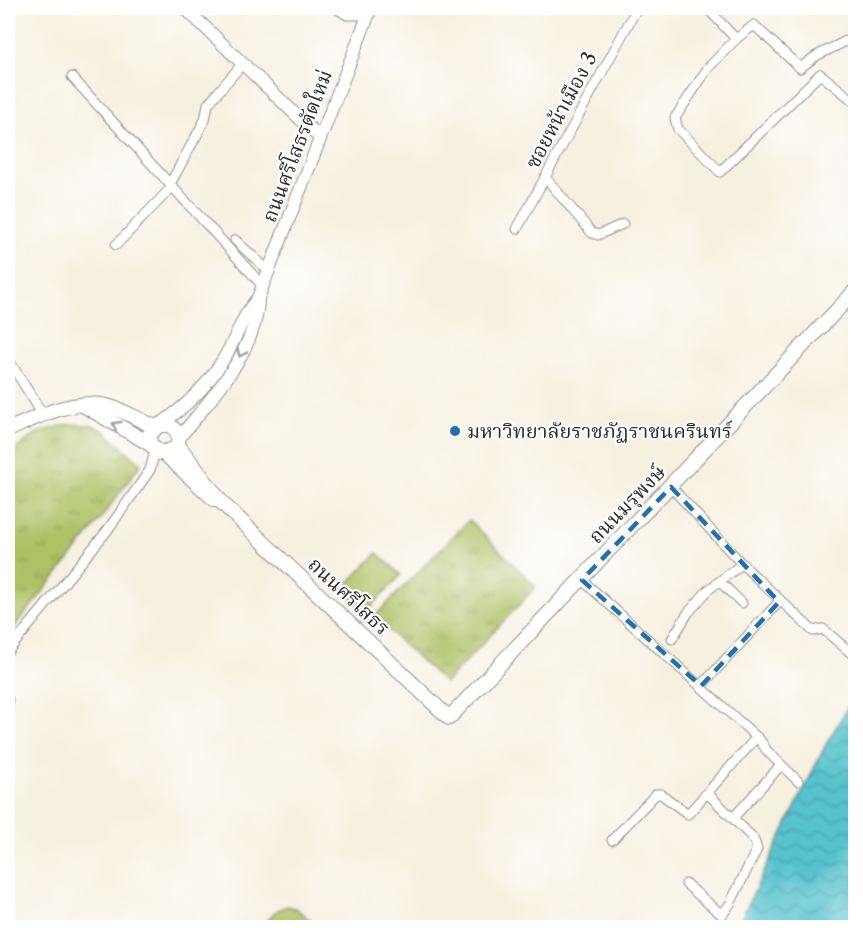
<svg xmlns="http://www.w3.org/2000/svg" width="863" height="935" font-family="'Libre Caslon Text','Noto Serif Thai',serif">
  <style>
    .grass { fill: url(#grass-tufts); stroke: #6c7648; stroke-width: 1.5 }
    .garden { fill: #aec165; stroke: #6c7648; stroke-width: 1.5 }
    .water { fill: url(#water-waves); stroke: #40777c; stroke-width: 1.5 }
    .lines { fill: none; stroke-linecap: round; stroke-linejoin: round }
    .minor-casing { stroke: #908e85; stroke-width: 11 }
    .tertiary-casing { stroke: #908e85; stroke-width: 14 }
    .secondary-casing { stroke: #908e85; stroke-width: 16 }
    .minor { stroke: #fff; stroke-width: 9 }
    .tertiary { stroke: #fff; stroke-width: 12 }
    .secondary { stroke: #fff; stroke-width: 14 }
    .oneway { stroke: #a0a0a0 }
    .marked { fill: none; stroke: #1f6fb2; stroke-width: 4.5; stroke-dasharray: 12 8; stroke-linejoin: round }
    .poi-dot { fill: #1f6fb2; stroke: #fff; stroke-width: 2 }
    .labels { text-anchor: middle; stroke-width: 4.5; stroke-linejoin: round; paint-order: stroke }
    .street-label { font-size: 20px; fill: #2b2b2b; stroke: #fff }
    .poi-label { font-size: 20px; fill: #2b2b2b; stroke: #fff; text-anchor: start }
  </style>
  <defs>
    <pattern id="grass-tufts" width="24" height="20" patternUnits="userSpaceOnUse" patternTransform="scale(1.5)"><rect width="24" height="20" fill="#aec165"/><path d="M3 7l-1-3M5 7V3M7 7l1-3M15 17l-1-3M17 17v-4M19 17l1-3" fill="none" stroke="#8e9d53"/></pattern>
    <pattern id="water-waves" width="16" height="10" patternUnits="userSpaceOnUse" patternTransform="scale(1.5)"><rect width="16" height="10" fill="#56c3cd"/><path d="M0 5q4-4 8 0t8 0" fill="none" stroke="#479fa7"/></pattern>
  </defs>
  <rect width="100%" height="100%" fill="#fff"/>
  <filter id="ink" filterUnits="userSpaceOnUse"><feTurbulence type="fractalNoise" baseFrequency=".0167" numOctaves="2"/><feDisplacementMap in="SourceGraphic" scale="12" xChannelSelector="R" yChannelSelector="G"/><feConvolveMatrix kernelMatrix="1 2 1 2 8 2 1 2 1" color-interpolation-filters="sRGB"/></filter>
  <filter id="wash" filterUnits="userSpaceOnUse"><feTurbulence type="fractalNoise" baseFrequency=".008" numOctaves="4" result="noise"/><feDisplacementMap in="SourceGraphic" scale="24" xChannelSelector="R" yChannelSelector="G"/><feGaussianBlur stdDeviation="1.35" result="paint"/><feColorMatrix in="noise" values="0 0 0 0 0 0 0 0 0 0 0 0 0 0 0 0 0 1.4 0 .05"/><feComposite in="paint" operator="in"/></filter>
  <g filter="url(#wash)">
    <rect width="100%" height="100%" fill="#f6f0df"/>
    <!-- grass -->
    <g class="grass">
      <path d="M68,424L92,425L104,431L141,464L88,536L8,635V455L37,433Z"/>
      <path d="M469,520L536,587L445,683L374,617Z"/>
    </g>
    <!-- garden -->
    <g class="garden">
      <path d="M377,553L401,575L366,612L342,590Z"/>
      <path d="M288,906L297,909L318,927H266C268,915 277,909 288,906Z"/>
    </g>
    <!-- water -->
    <path class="water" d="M855,695V927H737L826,744Z"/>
  </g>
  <g filter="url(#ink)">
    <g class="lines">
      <defs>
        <g id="minor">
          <path d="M336,8L347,15H368"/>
          <path d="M707,8L736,39L754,25L800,68L816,56L856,36"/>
          <path d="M736,39L708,68L675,118L678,129L720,172L820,74L856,103"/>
          <path d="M72,77L263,286"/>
          <path d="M545,177L592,233L598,235L623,224"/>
          <path d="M170,184L205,120L208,104L243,63"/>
          <path d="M517,229L637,8"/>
          <path d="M235,240L269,271"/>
          <path d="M116,245L172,187"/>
          <path d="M8,359L43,415"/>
          <path d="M671,487L742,564L813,631L823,629L856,657"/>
          <path d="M582,580L760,740L767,751L798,781"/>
          <path d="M720,582L742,603"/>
          <path d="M672,639L688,613L708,590L742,564"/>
          <path d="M8,651L107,531L150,470L155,451"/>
          <path d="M701,686L779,602"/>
          <path d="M8,700V704"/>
          <path d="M733,818L781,765"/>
          <path d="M612,840L656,794H661L688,814L757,737"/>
          <path d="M686,884L722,915L730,904L757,849L753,838L707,793"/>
        </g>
        <g id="tertiary">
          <path d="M185,8L320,138"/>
          <path d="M159,425C186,407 210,383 226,355C237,336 243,315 258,298L371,8"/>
          <path d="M179,438C210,400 258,350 258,298"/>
        </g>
        <g id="secondary">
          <path d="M83,405L150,444L160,453L175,449C181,440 179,431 169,425H159L149,435L150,444"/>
          <path d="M8,430C37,417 73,398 107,406C124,410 139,420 155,427"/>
          <path d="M178,445L222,503L449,718L856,290"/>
          <path d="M165,454L214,499"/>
        </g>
      </defs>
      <!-- minor casing -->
      <use href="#minor" class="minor-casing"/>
      <!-- tertiary casing -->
      <use href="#tertiary" class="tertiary-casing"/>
      <!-- secondary casing -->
      <use href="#secondary" class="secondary-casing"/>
      <!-- minor -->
      <use href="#minor" class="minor"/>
      <!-- tertiary -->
      <use href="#tertiary" class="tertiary"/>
      <!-- secondary -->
      <use href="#secondary" class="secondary"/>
    </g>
    <!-- one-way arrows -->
    <defs><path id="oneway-chevron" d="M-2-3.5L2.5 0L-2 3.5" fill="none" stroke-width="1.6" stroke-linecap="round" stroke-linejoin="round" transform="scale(1.5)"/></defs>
    <g class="oneway">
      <use href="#oneway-chevron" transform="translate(241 353) rotate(115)"/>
      <use href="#oneway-chevron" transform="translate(116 425) rotate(-149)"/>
    </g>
  </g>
  <!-- marked area -->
  <path class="marked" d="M671,487L779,602L701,686L582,580Z"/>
  <!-- markers -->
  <circle class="poi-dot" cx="455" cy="431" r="6"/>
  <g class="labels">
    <!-- street labels -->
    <g class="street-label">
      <text transform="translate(561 110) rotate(-62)" y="7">ซอยหน้าเมือง 3</text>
      <text transform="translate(297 146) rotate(-69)" y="7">ถนนศรีโสธรตัดใหม่</text>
      <text transform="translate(627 504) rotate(-46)" y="7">ถนนมรุพงษ์</text>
      <text transform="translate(349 596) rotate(43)" y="7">ถนนศรีโสธร</text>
    </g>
    <!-- poi labels -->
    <g class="poi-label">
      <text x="467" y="438">มหาวิทยาลัยราชภัฏราชนครินทร์</text>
    </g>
  </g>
  <!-- margin -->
  <rect width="863" height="935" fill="none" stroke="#fff" stroke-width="30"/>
</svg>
